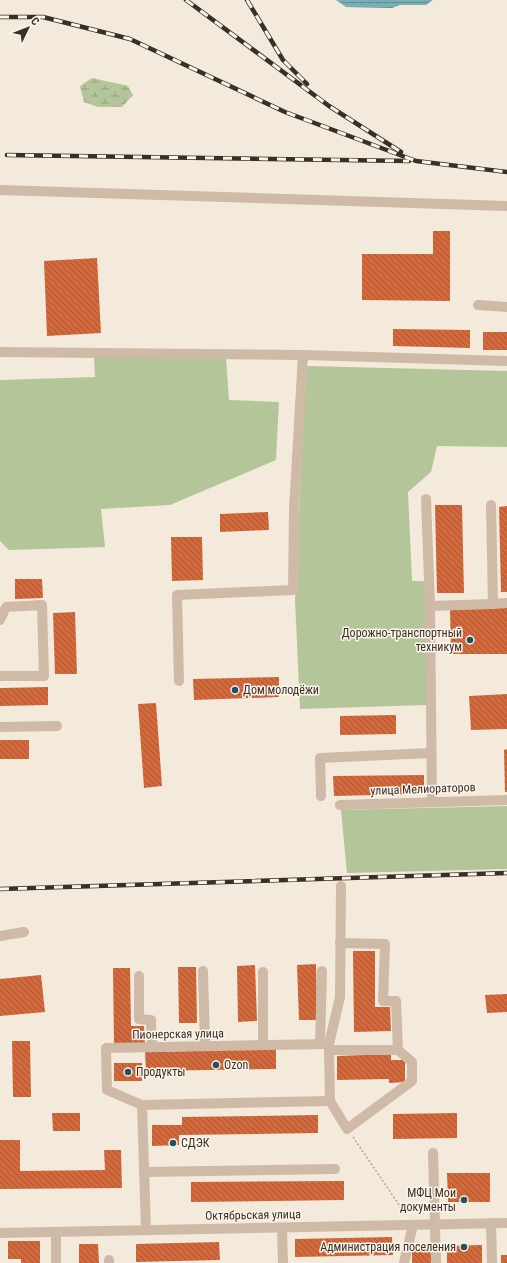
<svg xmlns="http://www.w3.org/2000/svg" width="507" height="1263" font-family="'Roboto Condensed',sans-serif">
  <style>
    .grass { fill: #b4c59a }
    .wetland { fill: url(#wetland-marsh) }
    .water { fill: url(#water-rules) }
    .building { fill: url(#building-back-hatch) }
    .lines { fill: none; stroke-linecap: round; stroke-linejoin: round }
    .path { stroke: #baa490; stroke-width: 1.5; stroke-dasharray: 2 2; stroke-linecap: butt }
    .minor { stroke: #cebaa6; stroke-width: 10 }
    .rail-casing { stroke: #392e28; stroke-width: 4.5 }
    .rail { stroke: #fbf4e8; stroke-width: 3; stroke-dasharray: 9; stroke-linecap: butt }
    .poi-dot { fill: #19565f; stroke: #fbf4e8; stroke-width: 1.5 }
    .labels { text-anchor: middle; stroke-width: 3; stroke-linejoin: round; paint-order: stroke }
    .poi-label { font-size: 12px; fill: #392e28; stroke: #fbf4e8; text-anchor: start }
    .street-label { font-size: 12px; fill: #392e28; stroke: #fbf4e8 }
  </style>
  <defs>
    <pattern id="wetland-marsh" width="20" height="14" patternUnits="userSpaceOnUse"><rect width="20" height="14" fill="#b4c59a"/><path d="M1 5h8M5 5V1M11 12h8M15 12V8" fill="none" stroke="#93a07e"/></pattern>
    <pattern id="water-rules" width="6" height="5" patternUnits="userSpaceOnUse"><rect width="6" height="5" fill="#78aeb4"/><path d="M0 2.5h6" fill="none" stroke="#638e92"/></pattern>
    <pattern id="building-back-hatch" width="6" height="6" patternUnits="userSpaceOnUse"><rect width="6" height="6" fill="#d1693d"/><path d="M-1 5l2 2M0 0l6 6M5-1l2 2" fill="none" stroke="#ab5733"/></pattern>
  </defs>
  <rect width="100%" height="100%" fill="#f4eadb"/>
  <!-- grass -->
  <g class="grass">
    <path d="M226,357L229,400L279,402L276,460L170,505L101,509L105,547L9,550L0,541V380L95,377L94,358Z"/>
    <path d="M306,366L507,371V447L437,446L431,472L408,492L412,581H426L427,705L300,709L295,600Z"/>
    <path d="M507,806V869L347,873L341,810Z"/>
  </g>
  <!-- wetland -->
  <path class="wetland" d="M92,78L128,86L133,95L122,107H98L84,102L80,86Z"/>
  <!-- water -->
  <path class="water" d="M336,0H433L426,5H400L392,8L346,7Z"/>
  <!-- building -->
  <g class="building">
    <path d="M433,231H450V301L362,300V254H433Z"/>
    <path d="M97,258L101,333L47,336L44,261Z"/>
    <path d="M393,329L470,330V348L393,346Z"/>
    <rect x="483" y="332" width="24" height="18"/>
    <path d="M435,505H462L464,593H437Z"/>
    <path d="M507,506V592H501L499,507Z"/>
    <path d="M268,512L269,530L220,532V514Z"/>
    <path d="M171,537H202L203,580L172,581Z"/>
    <path d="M15,579H42L43,598L15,599Z"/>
    <path d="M450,608H507V654H451Z"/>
    <path d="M75,612L77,674H55L53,613Z"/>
    <path d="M279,677V697L194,700L193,679Z"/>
    <path d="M48,687V705L0,706V688Z"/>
    <path d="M507,694V729L471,730L469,696Z"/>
    <path d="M156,703L162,786L144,788L138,704Z"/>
    <path d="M396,715V734L340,735V716Z"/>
    <rect x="0" y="740" width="29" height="19"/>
    <path d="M507,749V792H505L504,750Z"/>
    <path d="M424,775V794L334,796L333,776Z"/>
    <path d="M353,951H375V1007H390L391,1031L354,1032Z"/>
    <path d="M316,964L317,1020H299L297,965Z"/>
    <path d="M255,965L257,1021L238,1022L237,966Z"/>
    <path d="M178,967H196L197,1023H179Z"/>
    <path d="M113,968H130L131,1026H144L145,1043H114Z"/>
    <path d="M41,975L45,1012L0,1016V979Z"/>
    <path d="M507,994V1012L487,1013L485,995Z"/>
    <path d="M12,1041H30L31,1097H13Z"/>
    <path d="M276,1049V1069L146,1071L145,1052Z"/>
    <path d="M391,1054V1060H405V1082L389,1083V1079L337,1080V1056Z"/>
    <rect x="114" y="1063" width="28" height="18"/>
    <path d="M52,1113H80V1131H53Z"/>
    <path d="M457,1113V1138L393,1139V1114Z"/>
    <path d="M318,1115V1133L179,1135V1145L152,1146V1125H182V1117Z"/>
    <path d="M0,1140H20V1171L105,1170L104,1150H121L122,1188L0,1189Z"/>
    <path d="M447,1173H490V1202H448Z"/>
    <path d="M344,1181V1200L191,1202V1182Z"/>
    <path d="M392,1237L393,1255L295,1257V1239Z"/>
    <path d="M8,1241H40V1263H21V1259H8Z"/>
    <path d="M219,1242L220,1260L136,1262V1244Z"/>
    <path d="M79,1244H98L99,1263H79Z"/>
    <path d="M482,1245V1263H447V1246Z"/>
    <rect x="412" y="1249" width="19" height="14"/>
    <rect x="501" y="1255" width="6" height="8"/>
  </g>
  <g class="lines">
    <!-- path -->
    <path class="path" d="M353,1137L406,1215"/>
    <!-- minor -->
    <g class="minor">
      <path d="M0,190L507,206"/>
      <path d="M478,305L507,307"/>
      <path d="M0,352L303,355L507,361"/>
      <path d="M426,499L430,606L432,801"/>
      <path d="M491,505L493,604L507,603"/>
      <path d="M430,606L493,604"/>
      <path d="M0,620L6,607L42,605L44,676H0"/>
      <path d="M179,681L177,595L293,590L294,509L303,355"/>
      <path d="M0,727L57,726"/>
      <path d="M321,796L320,758L431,753"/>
      <path d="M340,805L507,800"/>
      <path d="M0,936L24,932"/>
      <path d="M340,943L385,944L383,1001H396L398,1050"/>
      <path d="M203,971L205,1046"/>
      <path d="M263,972V1045"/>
      <path d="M139,976V1019L151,1020L152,1047"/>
      <path d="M320,1044L322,971"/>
      <path d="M329,1050H398L412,1062V1081L347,1129L330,1101L329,1050V1044L340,997L341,886"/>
      <path d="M142,1105L107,1090L106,1048L329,1044"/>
      <path d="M433,1153L436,1263"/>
      <path d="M144,1172L335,1169"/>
      <path d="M491,1223L492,1263"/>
      <path d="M282,1228L283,1263"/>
      <path d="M146,1230L142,1105L330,1101"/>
      <path d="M56,1232V1263"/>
      <path d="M0,1233L507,1223"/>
      <path d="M109,1260V1263"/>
      <path d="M404,1263L413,1225"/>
    </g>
    <defs>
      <g id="rail">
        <path d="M186,0L329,106L401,152"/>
        <path d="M247,0L283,60L307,84"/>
        <path d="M0,17H43L130,39L285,112L416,161L507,172"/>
        <path d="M7,155L409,161"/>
        <path d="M0,889L507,873"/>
      </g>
    </defs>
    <!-- rail casing -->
    <use href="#rail" class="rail-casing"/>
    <!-- rail -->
    <use href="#rail" class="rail"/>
  </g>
  <!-- markers -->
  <g class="poi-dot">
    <circle cx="470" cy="640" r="4"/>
    <circle cx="235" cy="690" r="4"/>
    <circle cx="216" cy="1065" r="4"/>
    <circle cx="128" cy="1072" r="4"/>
    <circle cx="173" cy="1143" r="4"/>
    <circle cx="464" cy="1200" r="4"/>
    <circle cx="464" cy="1247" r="4"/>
  </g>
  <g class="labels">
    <!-- poi labels -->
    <g class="poi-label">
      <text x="462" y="637" text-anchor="end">Дорожно-транспортный<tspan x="462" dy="14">техникум</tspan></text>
      <text x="243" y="694">Дом молодёжи</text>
      <text x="224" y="1069">Ozon</text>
      <text x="136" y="1076">Продукты</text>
      <text x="181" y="1147">СДЭК</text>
      <text x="456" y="1197" text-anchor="end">МФЦ Мои<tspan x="456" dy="14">документы</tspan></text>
      <text x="456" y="1251" text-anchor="end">Администрация поселения</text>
    </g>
    <!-- street labels -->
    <g class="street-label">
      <text transform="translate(423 789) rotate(-2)" y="4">улица Мелиораторов</text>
      <text transform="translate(178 1034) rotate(-1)" y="4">Пионерская улица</text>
      <text transform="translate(253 1215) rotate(-1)" y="4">Октябрьская улица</text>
    </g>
  </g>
  <!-- north arrow -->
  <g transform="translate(28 28) rotate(47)" stroke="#fbf4e8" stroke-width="3" paint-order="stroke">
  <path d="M0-3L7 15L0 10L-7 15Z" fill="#392e28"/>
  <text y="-6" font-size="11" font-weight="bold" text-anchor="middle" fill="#392e28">С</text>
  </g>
</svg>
